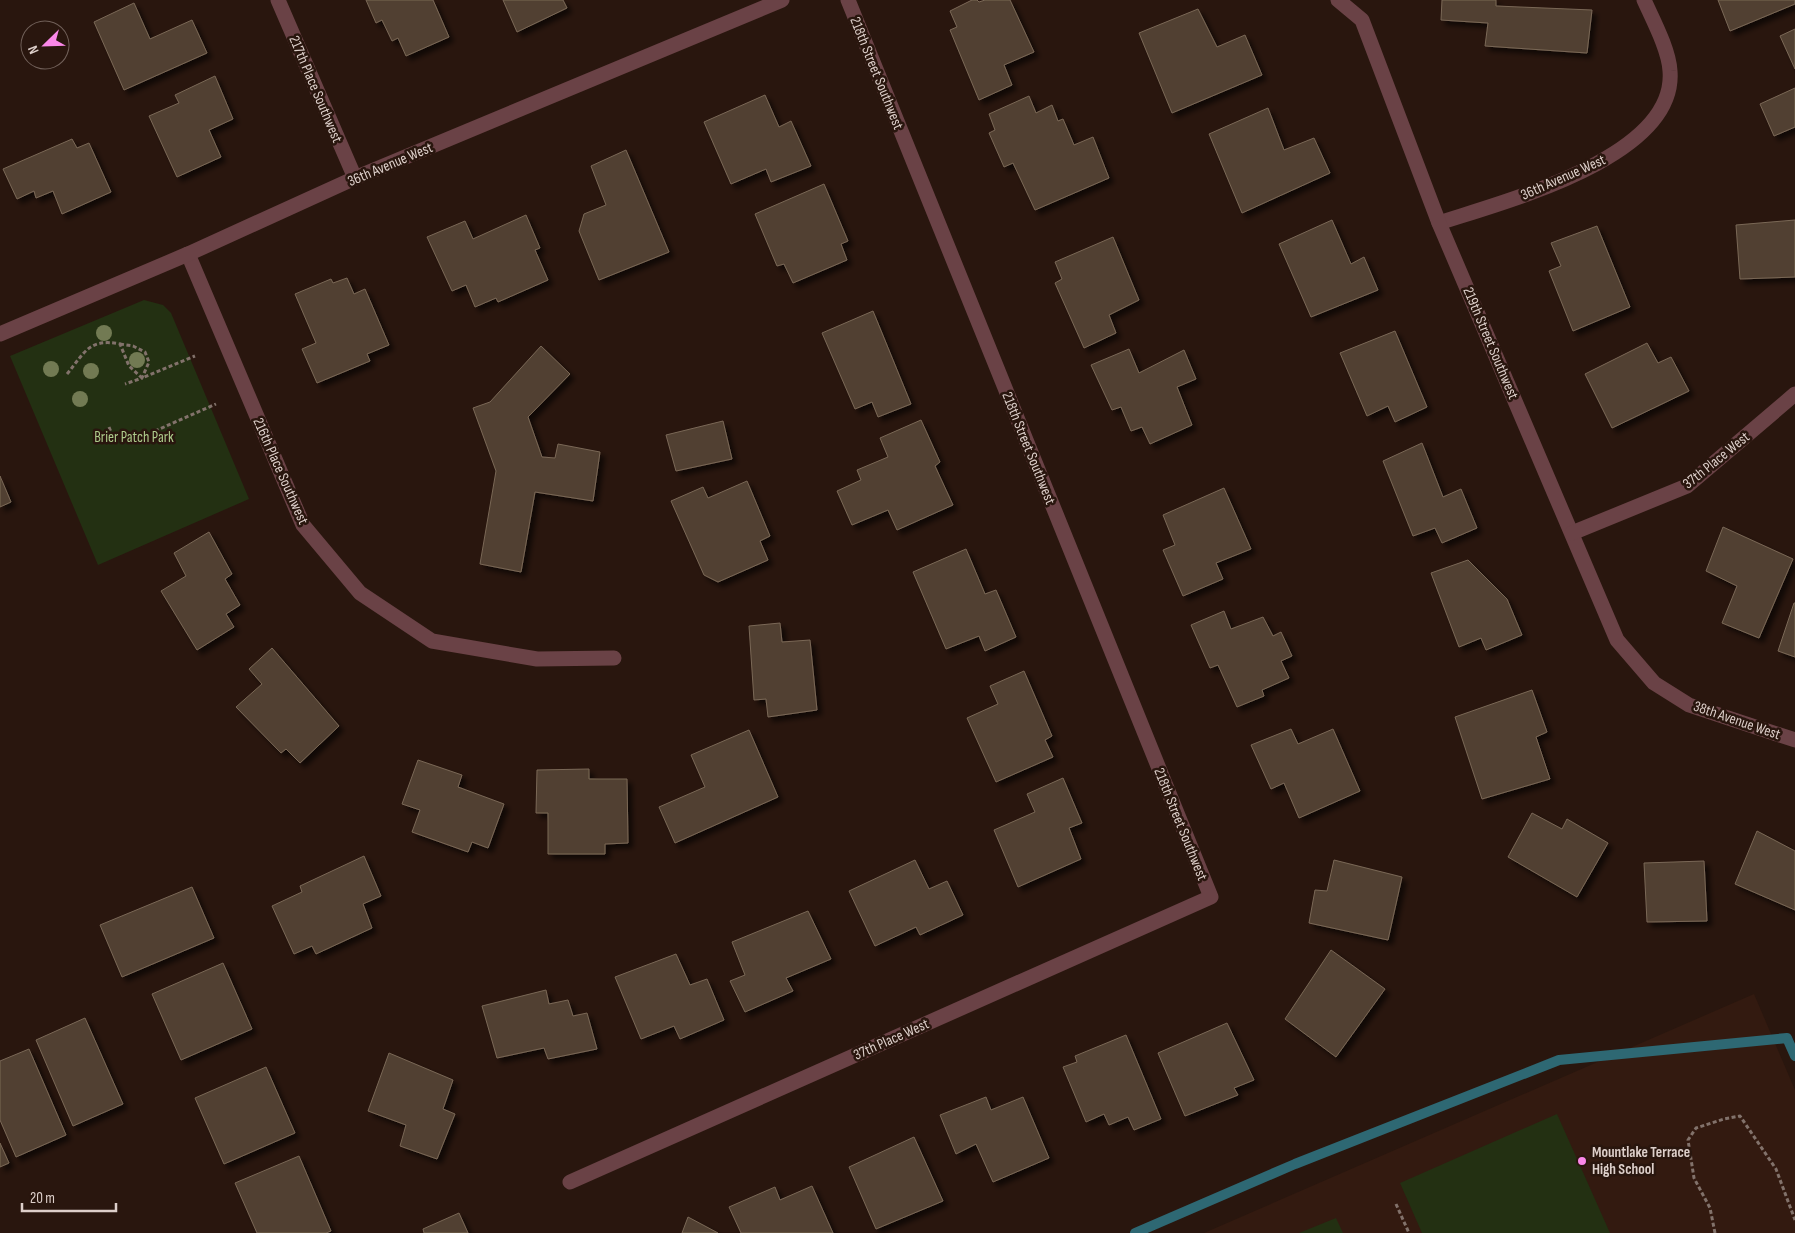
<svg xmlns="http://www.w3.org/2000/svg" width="1795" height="1233" font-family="'Sofia Sans Condensed',sans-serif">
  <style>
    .built { fill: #331a10 }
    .green { fill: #233012 }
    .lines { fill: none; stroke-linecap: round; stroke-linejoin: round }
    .stream { stroke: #2e6873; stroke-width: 10 }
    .building { fill: #514030; stroke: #7a6857; filter: url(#shadow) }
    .path { stroke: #82726b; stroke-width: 3; stroke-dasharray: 4 2.5; stroke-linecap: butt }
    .lane { stroke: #6a4246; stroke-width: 15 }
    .street { stroke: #6a4246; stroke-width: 15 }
    .tree { fill: #727a53 }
    .poi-dot { fill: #fa87e8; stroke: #29160e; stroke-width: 2 }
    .labels { text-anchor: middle; stroke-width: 5; stroke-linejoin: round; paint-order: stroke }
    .street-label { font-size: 15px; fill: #ddcfca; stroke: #29160e }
    .park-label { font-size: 15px; fill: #aecc8c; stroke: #29160e }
    .poi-label { font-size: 15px; font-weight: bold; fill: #ddcfca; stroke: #29160e; text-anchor: start }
  </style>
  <defs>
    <filter id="shadow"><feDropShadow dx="4.5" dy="4.5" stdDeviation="2.5" flood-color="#0009"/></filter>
  </defs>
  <rect width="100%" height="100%" fill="#29160e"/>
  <!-- built -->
  <path class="built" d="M1754,994L1795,1090V1233H1204Z"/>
  <!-- green -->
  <g class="green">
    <path d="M144,300L163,305L171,313L249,499L98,565L10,356Z"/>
    <path d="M1557,1114L1610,1233H1422L1400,1183Z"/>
    <path d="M1336,1218L1343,1233H1299Z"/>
  </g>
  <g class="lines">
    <!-- stream -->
    <path class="stream" d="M1135,1233L1295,1164L1559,1060L1787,1038L1795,1056"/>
  </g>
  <!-- building -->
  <g class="building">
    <path d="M366,0H433L449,37L406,56L398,38L392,41L382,20L376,23Z"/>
    <path d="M503,0H563L567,8L517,32Z"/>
    <path d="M972,0H977L979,2L985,0H1010L1034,52L1004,65L1012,85L979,100L950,30L957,27L950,11Z"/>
    <path d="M1442,0H1496V6L1592,10L1587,53L1485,46L1488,23L1441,20Z"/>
    <path d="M1718,0H1795V4L1730,31Z"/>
    <path d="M134,3L150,39L192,20L207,53L124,90L94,22Z"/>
    <path d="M1198,9L1217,47L1245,35L1262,75L1172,113L1139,33Z"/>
    <path d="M1795,29V69L1780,36Z"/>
    <path d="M215,76L233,119L209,130L221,157L177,177L149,116L179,103L175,95Z"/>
    <path d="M1795,88V127L1774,136L1760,104Z"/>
    <path d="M765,95L779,127L791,121L811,166L771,182L766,169L731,184L704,122Z"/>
    <path d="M1029,96L1036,113L1052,105L1058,121L1063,119L1074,145L1093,137L1109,178L1035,210L1013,163L1004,167L989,133L995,130L989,114Z"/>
    <path d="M1268,108L1284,150L1314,138L1330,173L1242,213L1209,134Z"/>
    <path d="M72,139L77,148L89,143L111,192L62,214L53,191L36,198L34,191L17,199L3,169Z"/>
    <path d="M626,150L669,252L599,280L579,231L584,214L606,205L591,166Z"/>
    <path d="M824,184L848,241L841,244L847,260L793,283L784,264L777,266L755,214Z"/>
    <path d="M526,215L540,248L535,250L548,280L498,302L496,298L475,307L466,285L452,291L427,237L465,221L473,239Z"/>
    <path d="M1332,220L1351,264L1364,257L1378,290L1311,317L1279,244Z"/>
    <path d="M1795,220V277L1740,279L1736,225Z"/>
    <path d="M1597,226L1630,307L1573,331L1549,271L1561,266L1551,243Z"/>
    <path d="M1113,237L1139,300L1109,315L1116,333L1084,348L1055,283L1062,279L1055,262Z"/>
    <path d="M347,278L354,294L365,289L389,345L367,354L370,361L317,383L302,349L316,343L295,294L331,279L333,283Z"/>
    <path d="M873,311L911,404L878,417L872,402L855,409L822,333Z"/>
    <path d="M1395,331L1427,407L1395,422L1388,406L1367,416L1340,353Z"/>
    <path d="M1647,343L1658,363L1671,357L1689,391L1612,428L1585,374Z"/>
    <path d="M541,346L570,374L528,417L542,457L555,458L558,444L600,452L593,501L535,492L521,572L480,564L496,471L473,408L490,402Z"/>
    <path d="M1129,349L1139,373L1184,350L1196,379L1177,387L1192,425L1150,444L1142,427L1131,431L1121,407L1112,410L1091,365Z"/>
    <path d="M921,420L940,462L935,466L953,505L897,530L888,510L852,525L837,491L861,480L857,470L888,457L880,438Z"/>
    <path d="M723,421L732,459L676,471L666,435Z"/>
    <path d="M1422,443L1443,497L1461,489L1477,528L1442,543L1435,528L1413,536L1383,461Z"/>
    <path d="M0,476L11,502L0,507Z"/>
    <path d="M747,481L770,536L760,541L768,560L718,582L704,575L671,501L703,487L708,498Z"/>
    <path d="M1224,488L1251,549L1216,563L1223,579L1183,596L1163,550L1175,545L1163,515Z"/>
    <path d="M1723,527L1793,559L1759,638L1722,623L1737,586L1706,571Z"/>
    <path d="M209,532L232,574L225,579L240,605L226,614L234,627L197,650L161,591L186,576L174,553Z"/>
    <path d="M966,549L985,594L996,590L1016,637L985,651L979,636L946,649L913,572Z"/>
    <path d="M1468,560L1507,599L1522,635L1486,650L1481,638L1459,647L1431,573Z"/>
    <path d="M1794,603H1795V657L1778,651Z"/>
    <path d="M1224,611L1231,629L1263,617L1273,636L1281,632L1292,656L1281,661L1289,678L1262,690L1264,696L1237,707L1218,665L1210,668L1191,625Z"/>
    <path d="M780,623L782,642L810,640L817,710L768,717L766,699L754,700L749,626Z"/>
    <path d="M272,648L339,726L300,763L286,749L281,753L236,707L262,684L249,669Z"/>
    <path d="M1024,671L1052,736L1045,740L1053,757L996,782L967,718L998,704L990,686Z"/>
    <path d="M1532,690L1547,732L1536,737L1550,779L1482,799L1455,717Z"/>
    <path d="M1291,729L1298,744L1333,729L1360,791L1299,818L1284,783L1271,789L1251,745Z"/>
    <path d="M749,730L778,797L675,843L659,807L705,787L691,755Z"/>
    <path d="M418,760L462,775L458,787L504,804L488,848L472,842L468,852L412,832L420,810L402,804Z"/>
    <path d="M589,769V779H627L628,843L605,844V854H548V813H536L537,770Z"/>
    <path d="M1063,778L1082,823L1069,828L1081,859L1018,887L994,830L1035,812L1027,794Z"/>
    <path d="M1532,813L1562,829L1567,819L1608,843L1577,897L1508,857Z"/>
    <path d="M1757,831L1795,851V910L1735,884Z"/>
    <path d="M364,856L381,896L363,904L372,928L316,954L312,946L294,954L272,906L302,892L300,886Z"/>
    <path d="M915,860L929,889L947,881L963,915L920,935L916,927L875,946L849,891Z"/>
    <path d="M1334,860L1402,877L1388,940L1309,923L1315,890L1327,891Z"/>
    <path d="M1704,861L1707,921L1647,922L1644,863Z"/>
    <path d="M192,887L214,938L122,977L100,925Z"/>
    <path d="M808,911L831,959L786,978L793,991L745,1012L730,981L745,975L732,942Z"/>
    <path d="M1331,950L1385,989L1336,1057L1285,1019Z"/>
    <path d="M676,954L690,985L707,979L724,1020L680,1039L674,1026L641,1039L615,977Z"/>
    <path d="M223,963L252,1029L181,1060L152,994Z"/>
    <path d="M546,990L549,1004L568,1000L573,1016L587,1013L597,1049L548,1059L544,1048L497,1058L482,1006Z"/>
    <path d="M85,1018L123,1104L73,1126L36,1040Z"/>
    <path d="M1227,1023L1254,1080L1234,1088L1238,1095L1185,1116L1158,1053Z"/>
    <path d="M1126,1035L1161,1119L1134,1130L1128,1117L1109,1125L1104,1114L1086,1122L1063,1067L1077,1062L1075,1056Z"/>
    <path d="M29,1049L66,1135L16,1157L0,1120V1061Z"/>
    <path d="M389,1053L453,1080L443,1109L455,1114L437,1159L400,1146L406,1125L368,1111Z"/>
    <path d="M266,1067L295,1133L224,1164L195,1098Z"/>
    <path d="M986,1097L991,1110L1023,1097L1049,1158L993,1182L976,1144L956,1154L940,1115Z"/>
    <path d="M914,1137L943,1201L876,1229L849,1167Z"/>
    <path d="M0,1143L9,1163L0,1167Z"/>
    <path d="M299,1156L331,1231L326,1233H257L235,1183Z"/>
    <path d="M812,1186L833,1233H741L729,1207L775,1187L780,1200Z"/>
    <path d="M459,1213L468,1233H424L423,1229Z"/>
    <path d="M688,1217L718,1233H682Z"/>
  </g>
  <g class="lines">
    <!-- path -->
    <g class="path">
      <path d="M120,344L133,346L145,352L149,362L142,378L125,384"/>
      <path d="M67,374C85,352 89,338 120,344L129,366L142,378L195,356"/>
      <path d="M109,427L113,437"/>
      <path d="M155,431L216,404"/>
      <path d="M1396,1204L1409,1233"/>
      <path d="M1715,1233L1710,1208L1694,1178L1688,1140L1696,1128L1724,1119L1740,1116L1776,1169L1795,1220"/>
    </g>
    <!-- lane -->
    <path class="lane" d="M1439,223C1502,202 1677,158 1670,71C1669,50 1653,20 1644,0"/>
    <!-- street -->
    <g class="street">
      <path d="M278,0L355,178"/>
      <path d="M1338,0L1362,20L1439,223L1617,640L1654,683L1689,705L1795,740"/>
      <path d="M188,254L303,525L360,593L432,641L537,659L614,658"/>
      <path d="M0,334L188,254L355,178L782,0"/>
      <path d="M1572,533L1687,486L1795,394"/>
      <path d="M570,1182L1211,897L848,0"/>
    </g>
  </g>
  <!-- trees -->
  <g class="tree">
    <circle cx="104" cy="333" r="8"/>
    <circle cx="137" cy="360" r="8"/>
    <circle cx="51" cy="369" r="8"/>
    <circle cx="91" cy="371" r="8"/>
    <circle cx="80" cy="399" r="8"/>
  </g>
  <!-- markers -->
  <circle class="poi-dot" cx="1582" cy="1161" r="5"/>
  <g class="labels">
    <!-- street labels -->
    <g class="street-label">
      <text transform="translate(877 73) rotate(68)" y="5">218th Street Southwest</text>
      <text transform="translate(316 89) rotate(67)" y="5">217th Place Southwest</text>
      <text transform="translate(390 164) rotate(-23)" y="5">36th Avenue West</text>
      <text transform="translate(1563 177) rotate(-24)" y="5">36th Avenue West</text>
      <text transform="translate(1491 343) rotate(67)" y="5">219th Street Southwest</text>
      <text transform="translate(1029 448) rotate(68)" y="5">218th Street Southwest</text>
      <text transform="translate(1716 460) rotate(-39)" y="5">37th Place West</text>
      <text transform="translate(281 471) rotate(66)" y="5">216th Place Southwest</text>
      <text transform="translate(1737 720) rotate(19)" y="5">38th Avenue West</text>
      <text transform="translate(1181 824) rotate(68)" y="5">218th Street Southwest</text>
      <text transform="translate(891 1039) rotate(-24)" y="5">37th Place West</text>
    </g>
    <!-- park labels -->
    <g class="park-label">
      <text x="134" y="442">Brier Patch Park</text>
    </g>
    <!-- poi labels -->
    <g class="poi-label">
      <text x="1592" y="1157">Mountlake Terrace<tspan x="1592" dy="17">High School</tspan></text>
    </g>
  </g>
  <!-- north arrow -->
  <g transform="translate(45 45) rotate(247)"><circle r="24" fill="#29160e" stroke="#716059"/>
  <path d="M0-4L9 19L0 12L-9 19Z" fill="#fa87e8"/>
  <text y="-8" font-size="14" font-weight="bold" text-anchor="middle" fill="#ddcfca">N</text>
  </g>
  <!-- scale -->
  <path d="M22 1203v8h94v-8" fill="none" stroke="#ddcfca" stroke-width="2.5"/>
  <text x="30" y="1203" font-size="15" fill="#ddcfca" stroke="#29160e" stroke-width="4" paint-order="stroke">20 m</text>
</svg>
